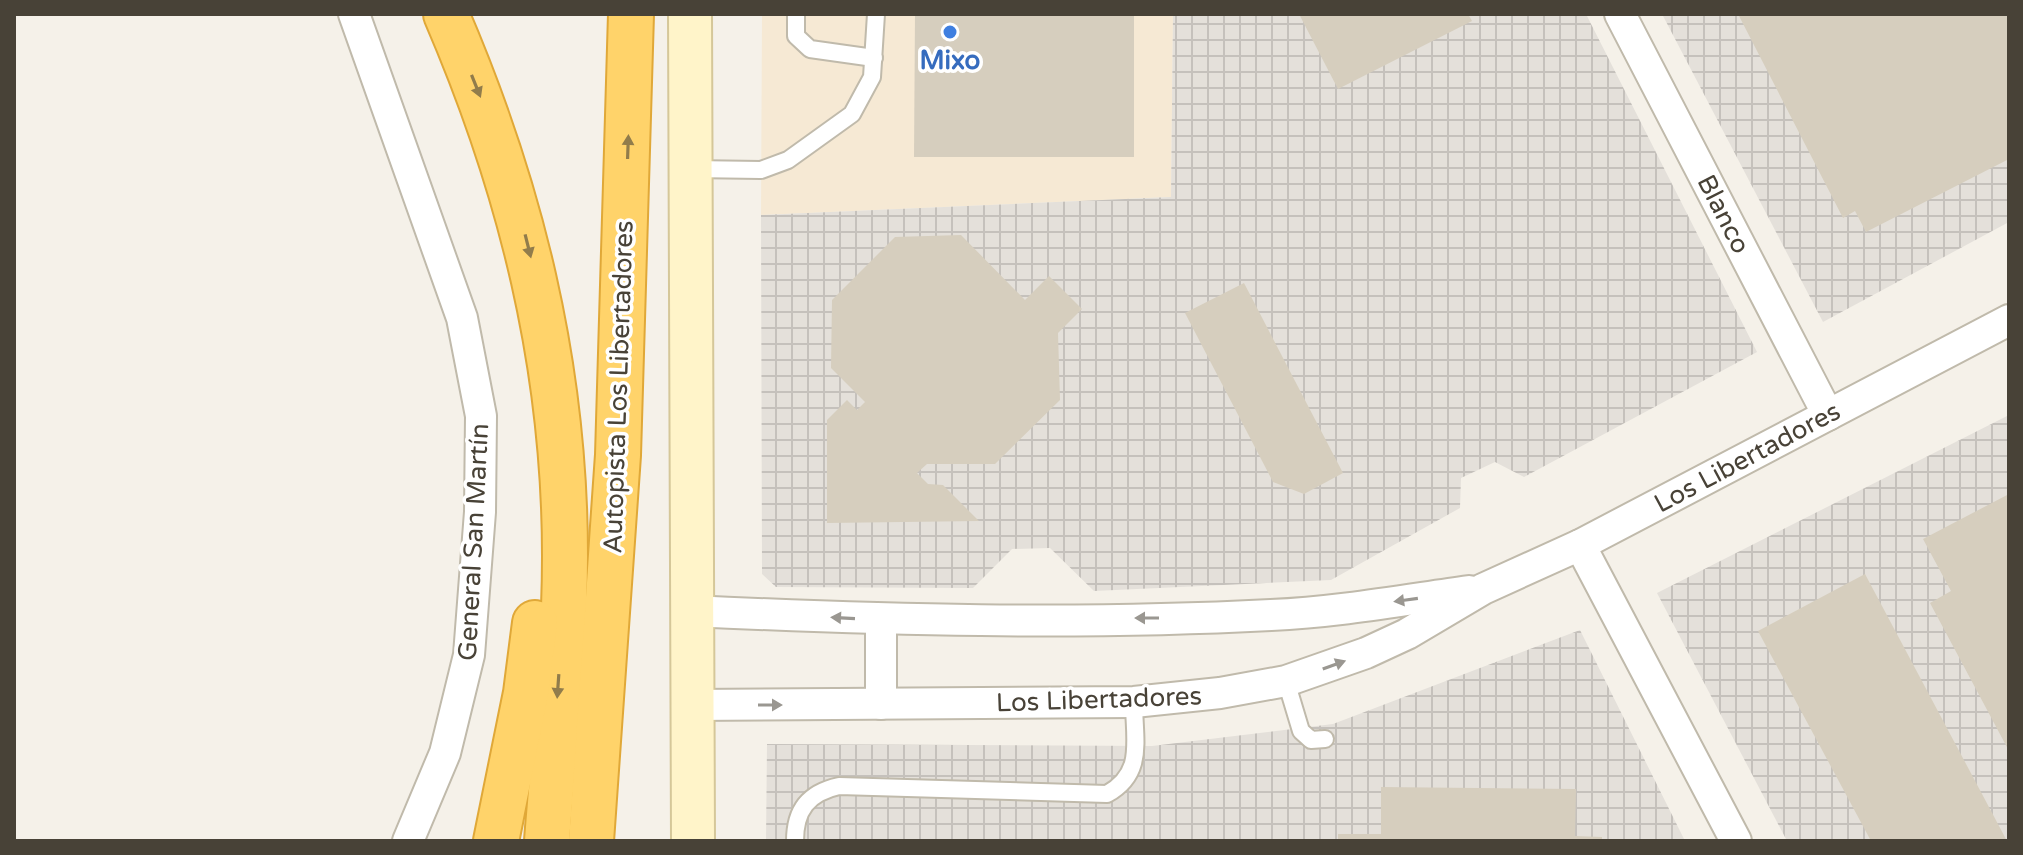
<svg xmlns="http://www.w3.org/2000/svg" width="2023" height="855" font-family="'Varela Round',sans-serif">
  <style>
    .commercial { fill: #f6e9d4 }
    .industrial { fill: url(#industrial-grid) }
    .building { fill: #d6cebe }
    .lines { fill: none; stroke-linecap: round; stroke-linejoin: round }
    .lane-casing { stroke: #c0baab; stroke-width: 20 }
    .street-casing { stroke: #c0baab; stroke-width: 34 }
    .secondary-casing { stroke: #d5c799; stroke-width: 46 }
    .highway-casing { stroke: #e0a838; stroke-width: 48 }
    .lane { stroke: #fff; stroke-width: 16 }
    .street { stroke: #fff; stroke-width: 30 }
    .secondary { stroke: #fff4c9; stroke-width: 42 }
    .highway { stroke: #ffd36a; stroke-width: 44 }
    .oneway { fill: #917c4b }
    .oneway2 { fill: #9a9791 }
    .shop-dot { fill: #3f7fe0; stroke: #fff; stroke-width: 3 }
    .labels { text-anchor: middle; stroke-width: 7; stroke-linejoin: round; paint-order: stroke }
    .shop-label { font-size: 26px; font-weight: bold; fill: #366cbe; stroke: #fff }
    .street-label { font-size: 26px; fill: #484237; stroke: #fff }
  </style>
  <defs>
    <pattern id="industrial-grid" width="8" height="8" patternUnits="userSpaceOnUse" patternTransform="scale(2)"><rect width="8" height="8" fill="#e4e0da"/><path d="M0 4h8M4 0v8" fill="none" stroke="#c5c1bc"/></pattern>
  </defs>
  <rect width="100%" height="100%" fill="#f5f1e9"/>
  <!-- commercial -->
  <path class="commercial" d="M762,14H1173L1171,197L761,215Z"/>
  <!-- industrial -->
  <g class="industrial">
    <path d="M1173,14H1586L1757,352L1524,477L1495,462L1461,478L1460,508L1331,580L1094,591L1050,548L1012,549L973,588L776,587L762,574L761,215L1171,197Z"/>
    <path d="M1662,14H2009V222L1823,322Z"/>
    <path d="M2009,415V841H1787L1657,593Z"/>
    <path d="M1580,630L1685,841H766L767,744L1152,746L1333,724Z"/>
  </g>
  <!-- building -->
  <g class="building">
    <path d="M915,14H1134V157H914Z"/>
    <path d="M1299,14H1468L1472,21L1338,89Z"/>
    <path d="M1738,14H2009V159L1866,232L1855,211L1843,218Z"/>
    <path d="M961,235L1025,300L1049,276L1082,309L1058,333L1060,400L995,464H927L917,473L928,484L943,485L979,521L827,523V420L847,400L857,410L865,402L831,368L832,300L895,237Z"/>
    <path d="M1244,283L1343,473L1304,494L1273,482L1185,313Z"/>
    <path d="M2009,494V751L1930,603L1951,591L1923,539Z"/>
    <path d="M1865,574L2007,841H1871L1758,631Z"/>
    <path d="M1381,787L1576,789L1575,836L1602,837V841H1338V834H1381Z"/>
  </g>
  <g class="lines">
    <defs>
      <g id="lane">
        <path d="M796,14V36L810,49L874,58"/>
        <path d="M691,169L761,170L788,160L852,114L872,77L876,14"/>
        <path d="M1286,681L1301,731L1311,740L1325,739"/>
        <path d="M795,841C795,810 808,793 839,786L1107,794C1145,773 1134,740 1134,702"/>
      </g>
      <g id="street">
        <path d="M354,14L462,318L481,416L480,512L469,655L445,753L408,841"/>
        <path d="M1620,14L1828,415"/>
        <path d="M1580,545L1736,841"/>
        <path d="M691,611C884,620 1078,625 1271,615C1338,612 1404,600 1469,591"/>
        <path d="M881,619V704"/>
        <path d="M692,705L1134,702L1220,693L1286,681L1366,653L1407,634L1483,589L1580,545L2009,320"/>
      </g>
      <path id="secondary" d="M690,14L693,841"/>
      <g id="highway">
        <path d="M446,14C521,188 565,366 565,556C565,651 554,746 547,841"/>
        <path d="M496,841L526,693L535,623"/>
        <path d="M591,841L618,455L631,14"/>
      </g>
    </defs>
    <!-- lane casing -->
    <use href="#lane" class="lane-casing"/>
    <!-- street casing -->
    <use href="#street" class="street-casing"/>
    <!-- secondary casing -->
    <use href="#secondary" class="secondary-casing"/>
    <!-- highway casing -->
    <use href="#highway" class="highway-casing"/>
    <!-- lane -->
    <use href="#lane" class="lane"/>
    <!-- street -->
    <use href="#street" class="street"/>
    <!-- secondary -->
    <use href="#secondary" class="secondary"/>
    <!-- highway -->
    <use href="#highway" class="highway"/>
  </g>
  <!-- one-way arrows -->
  <defs><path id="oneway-solid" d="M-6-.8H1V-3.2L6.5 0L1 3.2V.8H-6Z" transform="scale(2)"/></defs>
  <g class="oneway">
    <use href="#oneway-solid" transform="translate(476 86) rotate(68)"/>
    <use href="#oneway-solid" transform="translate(628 147) rotate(-88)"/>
    <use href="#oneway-solid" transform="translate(528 246) rotate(76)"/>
    <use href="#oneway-solid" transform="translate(558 686) rotate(94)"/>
  </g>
  <g class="oneway2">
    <use href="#oneway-solid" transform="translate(1406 600) rotate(172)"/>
    <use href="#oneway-solid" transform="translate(843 618) rotate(-177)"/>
    <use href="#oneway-solid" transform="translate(1147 618) rotate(180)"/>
    <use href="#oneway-solid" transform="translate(1334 665) rotate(-20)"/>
    <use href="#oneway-solid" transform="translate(770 705)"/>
  </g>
  <!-- markers -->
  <circle class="shop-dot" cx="950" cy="32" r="8"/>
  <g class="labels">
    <!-- shop labels -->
    <g class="shop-label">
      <text x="950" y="69">Mixo</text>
    </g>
    <!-- street labels -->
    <g class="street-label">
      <text transform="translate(1724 214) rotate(63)" y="9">Blanco</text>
      <text transform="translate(618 387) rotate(-88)" y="9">Autopista Los Libertadores</text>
      <text transform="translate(1747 457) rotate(-28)" y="9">Los Libertadores</text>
      <text transform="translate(473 542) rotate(-87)" y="9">General San Martín</text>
      <text transform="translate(1099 699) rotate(-2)" y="9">Los Libertadores</text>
    </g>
  </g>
  <!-- border -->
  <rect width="2023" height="855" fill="none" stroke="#484237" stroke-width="32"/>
</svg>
